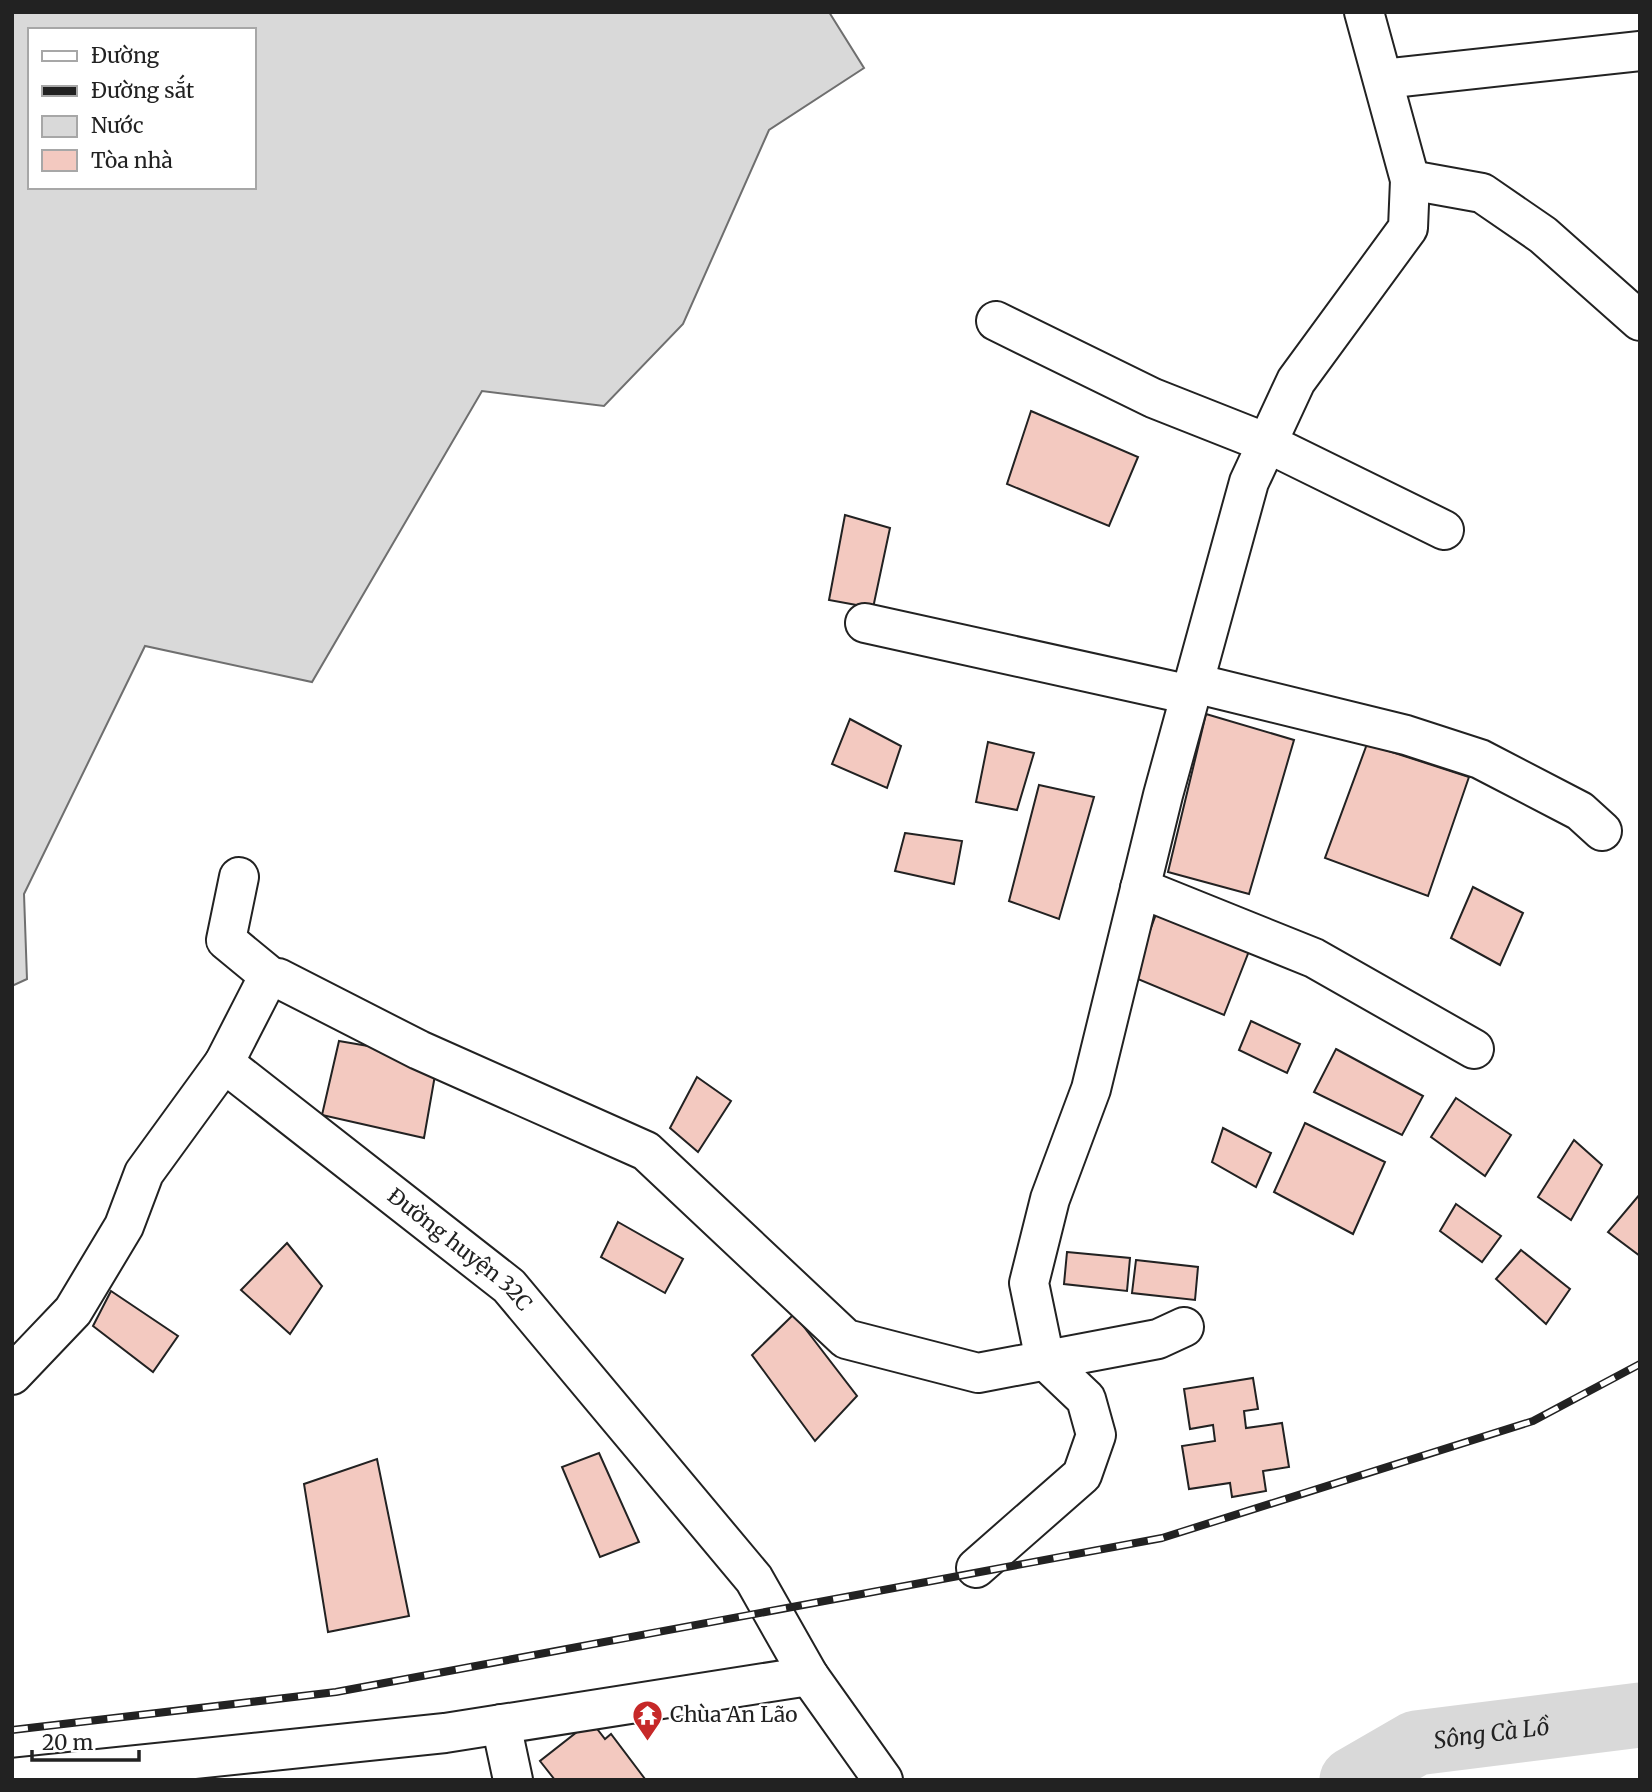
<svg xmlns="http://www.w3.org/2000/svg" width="1652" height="1792" font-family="Merriweather,serif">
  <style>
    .water { fill: #d9d9d9; stroke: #6f6f6f; stroke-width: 2; fill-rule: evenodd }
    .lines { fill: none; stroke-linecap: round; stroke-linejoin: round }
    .river { stroke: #d9d9d9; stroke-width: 65 }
    .building { fill: #f3c9c0; stroke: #222; stroke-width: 2 }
    .minor-casing { stroke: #222; stroke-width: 42 }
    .minor { stroke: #fff; stroke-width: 38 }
    .rail-casing { stroke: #222; stroke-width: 8 }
    .rail { stroke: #fff; stroke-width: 5; stroke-dasharray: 16; stroke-linecap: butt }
    .labels { text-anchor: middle; stroke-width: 5; stroke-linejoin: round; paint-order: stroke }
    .street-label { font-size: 21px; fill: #222; stroke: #fff }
    .poi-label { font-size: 21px; fill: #222; stroke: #fff; text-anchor: start }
    .water-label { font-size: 23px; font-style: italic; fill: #222; stroke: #fff }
  </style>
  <rect width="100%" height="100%" fill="#fff"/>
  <!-- water -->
  <path class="water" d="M12,12H829L864,68L769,130L683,324L604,406L482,391L312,682L145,646L24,894L27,979L12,986ZM30,30H254V187H30Z"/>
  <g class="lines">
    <!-- river -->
    <path class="river" id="s1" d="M1352,1780L1416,1743L1640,1715"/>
  </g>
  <!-- building -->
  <g class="building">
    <path d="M1031,411L1138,457L1109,526L1007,484Z"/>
    <path d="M845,515L890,528L873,608L829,600Z"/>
    <path d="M1206,714L1294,740L1249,894L1168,872Z"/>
    <path d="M850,719L901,746L887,788L832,764Z"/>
    <path d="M988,742L1034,753L1017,810L976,802Z"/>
    <path d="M1367,744L1469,777L1428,896L1325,858Z"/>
    <path d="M1039,785L1094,797L1059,919L1009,901Z"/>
    <path d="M905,833L962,841L954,884L895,871Z"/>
    <path d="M1473,887L1523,913L1500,965L1451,938Z"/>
    <path d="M1159,906L1251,946L1224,1015L1133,977Z"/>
    <path d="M1251,1021L1300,1044L1287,1073L1239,1050Z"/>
    <path d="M339,1041L438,1058L424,1138L322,1115Z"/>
    <path d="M1336,1049L1423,1096L1402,1135L1314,1092Z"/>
    <path d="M697,1077L731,1101L698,1152L670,1128Z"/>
    <path d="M1456,1098L1511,1135L1485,1176L1431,1137Z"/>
    <path d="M1305,1123L1385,1162L1353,1234L1274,1192Z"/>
    <path d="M1223,1128L1271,1153L1256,1187L1212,1162Z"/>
    <path d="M1574,1140L1602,1165L1571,1220L1538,1197Z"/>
    <path d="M1640,1194V1256L1608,1232Z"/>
    <path d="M1456,1204L1501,1236L1482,1262L1440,1231Z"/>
    <path d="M618,1222L683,1259L665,1293L601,1257Z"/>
    <path d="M287,1243L322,1286L290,1334L241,1290Z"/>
    <path d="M1521,1250L1570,1289L1546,1324L1496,1279Z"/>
    <path d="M1067,1252L1130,1258L1127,1291L1064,1284Z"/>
    <path d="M1136,1260L1198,1267L1195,1300L1132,1293Z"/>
    <path d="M111,1291L178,1336L153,1372L93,1326Z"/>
    <path d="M794,1314L857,1396L815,1441L752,1355Z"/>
    <path d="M1253,1378L1258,1409L1244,1411L1246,1428L1282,1423L1289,1467L1263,1471L1266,1491L1232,1497L1230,1483L1189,1489L1182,1446L1215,1441L1213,1425L1190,1429L1184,1389Z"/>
    <path d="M599,1453L639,1542L600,1557L562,1467Z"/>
    <path d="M377,1459L409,1616L328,1632L304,1484Z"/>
    <path d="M591,1721L605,1739L611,1734L645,1779L555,1780L540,1761Z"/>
  </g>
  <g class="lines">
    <defs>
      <g id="minor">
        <path d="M1383,79L1640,51"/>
        <path d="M1410,180L1482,193L1543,235L1640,321"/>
        <path d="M996,321L1153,398L1267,443L1444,530"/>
        <path d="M865,623L1191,695"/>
        <path d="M1194,683L1406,735L1480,759L1580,811L1602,831"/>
        <path d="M239,877L226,940L272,978"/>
        <path d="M1140,888L1314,958L1474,1049"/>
        <path d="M224,1063L266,981L278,978L419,1050L646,1151L846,1339L978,1373L1158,1339L1184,1327"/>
        <path id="s2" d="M12,1375L73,1311L124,1226L144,1173L224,1063L509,1286L754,1579L809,1676L883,1780"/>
        <path d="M976,1568L1082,1475L1096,1435L1086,1399L1045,1360L1029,1283L1050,1199L1091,1089L1163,795L1249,482L1296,381L1408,228L1410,180L1364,12"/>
        <path d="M501,1724L513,1780"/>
        <path d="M12,1778L445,1733L809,1676"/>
      </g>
    </defs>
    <!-- minor casing -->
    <use href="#minor" class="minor-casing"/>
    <!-- minor -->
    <use href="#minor" class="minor"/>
    <defs>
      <path id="rail" d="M12,1730L336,1692L1162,1538L1533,1421L1640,1364"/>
    </defs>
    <!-- rail casing -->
    <use href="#rail" class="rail-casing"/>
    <!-- rail -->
    <use href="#rail" class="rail"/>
  </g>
  <!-- icons -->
  <defs>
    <symbol id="temple-pin" viewBox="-11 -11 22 30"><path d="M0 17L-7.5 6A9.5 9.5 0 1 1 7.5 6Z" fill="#c62828" stroke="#fff"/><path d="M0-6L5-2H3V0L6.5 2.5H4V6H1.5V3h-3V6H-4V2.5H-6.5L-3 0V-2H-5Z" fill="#fff"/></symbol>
  </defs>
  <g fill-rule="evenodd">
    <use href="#temple-pin" x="630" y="1698" width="35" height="47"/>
  </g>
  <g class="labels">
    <!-- street labels -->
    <g class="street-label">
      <text dy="7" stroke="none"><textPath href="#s2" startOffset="681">Đường huyện 32C</textPath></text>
    </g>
    <!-- poi labels -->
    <g class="poi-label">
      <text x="670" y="1722">Chùa An Lão</text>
    </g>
    <!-- water labels -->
    <g class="water-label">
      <text dy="8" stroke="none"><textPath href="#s1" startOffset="150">Sông Cà Lồ</textPath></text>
    </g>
  </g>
  <!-- border -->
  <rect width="1652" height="1792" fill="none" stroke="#222222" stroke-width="28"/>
  <!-- legend -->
  <rect x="28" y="28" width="228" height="161" fill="#ffffff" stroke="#a7a7a7" stroke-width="2"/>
  <rect x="42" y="51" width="35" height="10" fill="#ffffff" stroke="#a7a7a7" stroke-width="2"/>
  <text x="91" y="63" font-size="21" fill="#222222">Đường</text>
  <rect x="42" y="86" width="35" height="10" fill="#222222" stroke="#a7a7a7" stroke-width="2"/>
  <text x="91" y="98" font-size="21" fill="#222222">Đường sắt</text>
  <rect x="42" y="116" width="35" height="21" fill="#d9d9d9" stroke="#a7a7a7" stroke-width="2"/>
  <text x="91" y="133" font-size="21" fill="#222222">Nước</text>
  <rect x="42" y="150" width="35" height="21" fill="#f3c9c0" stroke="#a7a7a7" stroke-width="2"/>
  <text x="91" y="168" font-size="21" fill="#222222">Tòa nhà</text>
  <!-- scale -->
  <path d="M32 1750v10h107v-10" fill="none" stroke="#222222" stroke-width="3.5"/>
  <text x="42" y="1750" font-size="21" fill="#222222" stroke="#ffffff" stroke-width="5" paint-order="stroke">20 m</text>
</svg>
